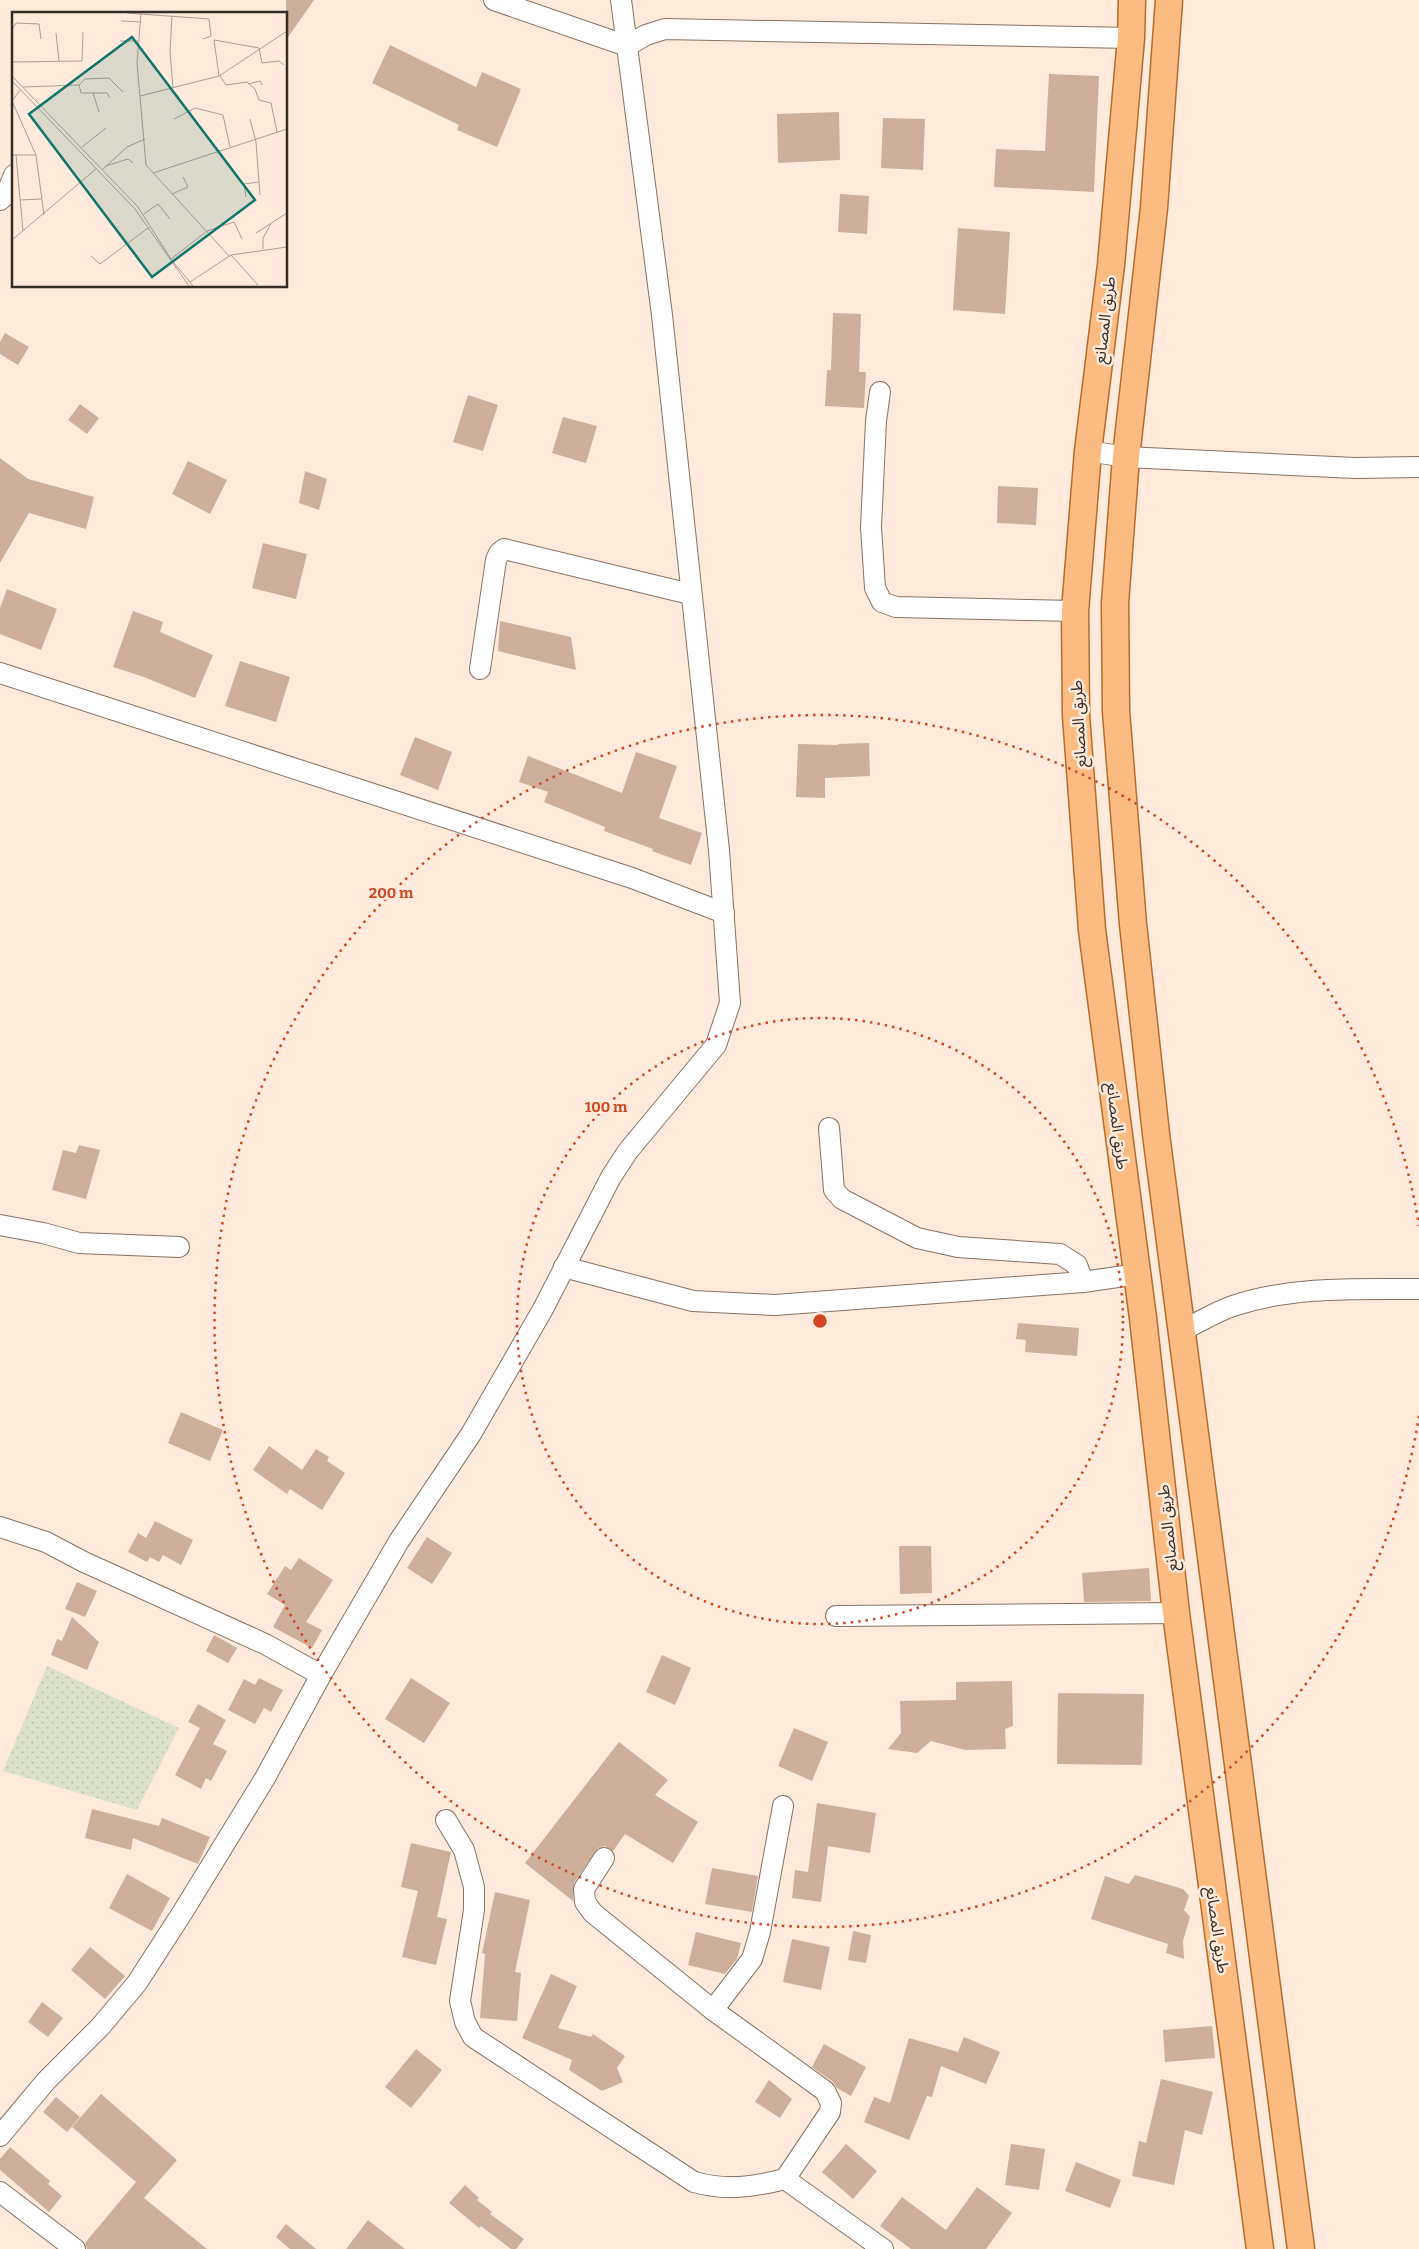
<svg xmlns="http://www.w3.org/2000/svg" width="1419" height="2249" font-family="Bitter,'Noto Sans Arabic',serif">
  <style>
    .grass { fill: url(#grass-dots) }
    .building { fill: #ceaf9a }
    .lines { fill: none; stroke-linecap: round; stroke-linejoin: round }
    .minor-casing { stroke: #887262; stroke-width: 22 }
    .major-casing { stroke: #b56d2b; stroke-width: 29 }
    .minor { stroke: #fff; stroke-width: 20 }
    .major { stroke: #fcbc81; stroke-width: 26 }
    .ring { fill: none; stroke: #d14724; stroke-width: 2.5; stroke-dasharray: 2.5 5 }
    .labels { text-anchor: middle; stroke-width: 5; stroke-linejoin: round; paint-order: stroke }
    .street-label { font-size: 16px; fill: #362d26; stroke: #ffeadc }
    .inset-road { fill: none; stroke: #af9e93; stroke-width: 1 }
    .view { fill: #0f766e; fill-opacity: 0.15; stroke: #0f766e; stroke-width: 2.5 }
    .inset-edge { fill: none; stroke: #362d26; stroke-width: 2.5 }
    .centre { fill: #d14724; stroke: #ffeadc; stroke-width: 2.5 }
    .ring-label { font-size: 15px; text-anchor: middle; font-weight: bold; fill: #d14724; stroke: #ffeadc; stroke-width: 5; stroke-linejoin: round; paint-order: stroke }
  </style>
  <defs>
    <pattern id="grass-dots" width="8" height="8" patternUnits="userSpaceOnUse" patternTransform="scale(1.25)"><rect width="8" height="8" fill="#dce2ca"/><path d="M2 2h.1M6 6h.1" fill="none" stroke="#bdc2ad" stroke-width="1.8" stroke-linecap="round"/></pattern>
  </defs>
  <rect width="100%" height="100%" fill="#ffeadc"/>
  <!-- grass -->
  <path class="grass" d="M47,1666L179,1728L137,1810L3,1771Z"/>
  <!-- building -->
  <g class="building">
    <path d="M286,0H314L286,40Z"/>
    <path d="M390,45L476,87L482,72L521,89L497,147L457,130L459,125L372,83Z"/>
    <path d="M1049,74L1099,76L1094,192L994,187L996,149L1045,151Z"/>
    <path d="M839,112L840,160L778,163L777,114Z"/>
    <path d="M883,118L925,119L923,170L881,168Z"/>
    <path d="M840,194L869,196L867,234L838,232Z"/>
    <path d="M958,228L1010,232L1005,314L953,310Z"/>
    <path d="M833,313L861,314L859,372H866L864,408L825,406L827,370H831Z"/>
    <path d="M5,333L29,347L18,365L0,354V342Z"/>
    <path d="M468,395L498,405L483,451L453,442Z"/>
    <path d="M80,404L99,418L87,434L68,420Z"/>
    <path d="M563,417L597,426L586,463L552,453Z"/>
    <path d="M0,458L28,479L94,497L86,529L29,513L0,563Z"/>
    <path d="M188,461L227,480L210,514L172,494Z"/>
    <path d="M305,471L327,479L319,510L299,503Z"/>
    <path d="M998,486L1038,488L1036,525L997,523Z"/>
    <path d="M263,543L307,554L296,599L252,588Z"/>
    <path d="M7,589L57,609L41,650L0,634V608Z"/>
    <path d="M133,611L163,622L160,632L213,655L195,698L144,677L113,667Z"/>
    <path d="M500,621L571,637L576,670L498,651Z"/>
    <path d="M240,661L290,677L276,722L225,706Z"/>
    <path d="M415,737L452,752L438,790L400,775Z"/>
    <path d="M869,743L870,776L825,778V798L796,797L798,744L838,745V744Z"/>
    <path d="M636,752L677,766L659,818L702,833L691,865L652,851L653,849L604,831L605,827L544,802L548,792L519,782L528,756L622,793Z"/>
    <path d="M79,1145L100,1150L86,1199L52,1190L63,1150L76,1153Z"/>
    <path d="M1018,1323L1079,1328L1077,1356L1025,1352L1026,1340L1016,1339Z"/>
    <path d="M181,1412L223,1430L210,1461L168,1443Z"/>
    <path d="M269,1446L302,1470L316,1449L329,1457L327,1461L345,1473L322,1510L290,1489L287,1494L253,1470Z"/>
    <path d="M155,1521L193,1540L181,1565L163,1555L159,1562L150,1557L147,1562L128,1552L138,1533L146,1538Z"/>
    <path d="M427,1537L452,1553L432,1584L407,1568Z"/>
    <path d="M899,1546H931L932,1593L900,1594Z"/>
    <path d="M299,1558L333,1580L306,1622L322,1630L312,1648L273,1627L285,1605L267,1594L285,1566L291,1570Z"/>
    <path d="M1149,1568L1151,1601L1084,1602L1082,1573Z"/>
    <path d="M77,1582L97,1591L85,1617L65,1609Z"/>
    <path d="M72,1617L99,1642L87,1670L51,1655L57,1639L62,1641Z"/>
    <path d="M214,1635L237,1648L228,1663L206,1651Z"/>
    <path d="M662,1655L691,1668L675,1705L646,1692Z"/>
    <path d="M259,1678L283,1690L271,1712L264,1708L255,1724L228,1710L244,1679L255,1685Z"/>
    <path d="M411,1678L450,1703L424,1743L385,1719Z"/>
    <path d="M1012,1681L1013,1726L1005,1729L1006,1749L965,1750L931,1741L917,1753L888,1749L901,1733L900,1701L956,1700V1682Z"/>
    <path d="M1058,1693L1144,1694L1142,1765L1057,1764Z"/>
    <path d="M198,1704L226,1720L213,1744L227,1751L211,1781L206,1778L201,1789L175,1775L200,1728L188,1722Z"/>
    <path d="M794,1728L828,1742L812,1781L778,1766Z"/>
    <path d="M619,1742L668,1780L655,1795L698,1822L673,1863L625,1834L613,1851L605,1846L598,1848L574,1883L573,1901L525,1863Z"/>
    <path d="M817,1803L876,1813L870,1853L828,1846L821,1902L792,1898L795,1870L808,1872Z"/>
    <path d="M92,1809L159,1826L162,1818L210,1837L198,1864L133,1838L131,1850L85,1838Z"/>
    <path d="M411,1843L451,1852L437,1917L447,1919L436,1965L402,1957L418,1891L401,1887Z"/>
    <path d="M712,1868L758,1876L752,1912L705,1904Z"/>
    <path d="M127,1874L170,1898L152,1931L109,1908Z"/>
    <path d="M1135,1875L1183,1889L1189,1896L1184,1910L1190,1917L1183,1941L1184,1959L1166,1953L1168,1944L1091,1919L1105,1876L1129,1884Z"/>
    <path d="M495,1892L530,1900L515,1972L521,1973L517,2021L480,2018L485,1954L482,1953Z"/>
    <path d="M853,1931L871,1935L866,1963L848,1960Z"/>
    <path d="M696,1932L741,1943L737,1959L725,1974L688,1965Z"/>
    <path d="M792,1939L830,1947L821,1990L783,1982Z"/>
    <path d="M90,1947L125,1976L105,1999L71,1970Z"/>
    <path d="M551,1974L577,1986L558,2028L591,2037L593,2034L625,2056L617,2068L623,2082L602,2091L569,2070L572,2060L522,2038Z"/>
    <path d="M42,2002L63,2018L48,2037L28,2022Z"/>
    <path d="M1212,2026L1215,2058L1165,2062L1163,2030Z"/>
    <path d="M964,2037L1000,2052L986,2084L941,2066L932,2097L927,2096L909,2140L864,2122L874,2097L890,2103L909,2038L958,2052Z"/>
    <path d="M824,2044L866,2067L851,2096L837,2088L832,2081L812,2067Z"/>
    <path d="M416,2049L442,2070L411,2108L385,2087Z"/>
    <path d="M1161,2079L1213,2092L1202,2135L1185,2130L1174,2185L1132,2176L1139,2141L1146,2143Z"/>
    <path d="M769,2080L792,2099L780,2118L755,2102Z"/>
    <path d="M101,2094L177,2160L144,2198L207,2249H87L85,2243L136,2182L72,2127Z"/>
    <path d="M56,2097L80,2117L67,2132L43,2112Z"/>
    <path d="M846,2144L877,2171L853,2199L822,2172Z"/>
    <path d="M1011,2144L1045,2149L1039,2190L1005,2185Z"/>
    <path d="M10,2147L50,2181L48,2184L62,2196L49,2212L0,2170V2159Z"/>
    <path d="M1076,2162L1121,2180L1110,2208L1065,2191Z"/>
    <path d="M465,2185L479,2198L477,2200L492,2212L490,2214L524,2239L516,2249H511L481,2226L479,2228L449,2203Z"/>
    <path d="M977,2187L1012,2213L986,2249H911L880,2226L902,2197L946,2230Z"/>
    <path d="M368,2220L405,2249H346Z"/>
    <path d="M286,2224L316,2249H290L276,2237Z"/>
  </g>
  <g class="lines">
    <defs>
      <g id="minor">
        <path d="M494,0L627,46L646,35L665,29L1131,38"/>
        <path d="M0,200L6,195L14,175"/>
        <path d="M880,392L876,421L871,527L875,588L882,602L896,607L1075,611"/>
        <path d="M1088,451L1126,457L1355,468L1419,467"/>
        <path d="M480,669L496,560L499,553L504,549L690,594"/>
        <path d="M0,673L632,878L724,913"/>
        <path d="M829,1128L834,1190L842,1199L917,1238L958,1247L1060,1254L1077,1265L1083,1282"/>
        <path d="M0,1225L43,1233L79,1243L179,1247"/>
        <path d="M564,1267L693,1301L775,1305L1083,1282L1138,1274"/>
        <path d="M1181,1331C1198,1323 1215,1312 1233,1306C1292,1286 1357,1289 1419,1289"/>
        <path d="M0,1527L46,1542L84,1562L265,1644L321,1675"/>
        <path d="M836,1616L1176,1613"/>
        <path d="M446,1820L464,1850L474,1887V1910L460,2001L465,2022L473,2037L694,2182C726,2191 753,2187 785,2179L830,2112L831,2103L825,2091L713,2010L593,1913L585,1902L584,1889L604,1858"/>
        <path d="M713,2010L752,1959L760,1932L783,1806"/>
        <path d="M0,2136L46,2081L100,2027L137,1983L184,1910L265,1778L321,1675L399,1541L471,1434L543,1309L611,1177L628,1151L716,1045L730,1003L719,850L662,315L621,0"/>
        <path d="M785,2179L883,2249"/>
        <path d="M0,2192L75,2249"/>
      </g>
      <g id="major">
        <path d="M1132,0L1131,38L1111,265L1088,451L1075,611L1076,715L1092,930L1143,1318L1176,1613L1260,2249"/>
        <path d="M1169,0L1154,208L1126,457L1115,603L1116,711L1133,924L1156,1134L1301,2249"/>
      </g>
    </defs>
    <!-- minor casing -->
    <use href="#minor" class="minor-casing"/>
    <!-- major casing -->
    <use href="#major" class="major-casing"/>
    <!-- minor -->
    <use href="#minor" class="minor"/>
    <!-- major -->
    <use href="#major" class="major"/>
  </g>
  <!-- distance rings -->
  <g class="ring">
    <circle cx="820" cy="1321" r="303"/>
    <path d="M1419 1416A606 606 0 1 1 1419 1226"/>
  </g>
  <g class="labels">
    <!-- street labels -->
    <g class="street-label">
      <text transform="translate(1104 320) rotate(-83)" y="6">طريق المصانع</text>
      <text transform="translate(1078 724) rotate(-93)" y="6">طريق المصانع</text>
      <text transform="translate(1118 1126) rotate(83)" y="6">طريق المصانع</text>
      <text transform="translate(1167 1528) rotate(-96)" y="6">طريق المصانع</text>
      <text transform="translate(1218 1930) rotate(82)" y="6">طريق المصانع</text>
    </g>
  </g>
  <!-- overview -->
  <g transform="translate(12 12)">
    <rect width="275" height="275" fill="#ffeadc"/>
    <path class="inset-road" d="M115,1L197,7L199,24L191,27M129,1L125,51L134,153L217,244M160,5L158,39L161,76M109,9L129,10M0,18L4,11L27,12L29,27M44,21L47,49M108,29H126M0,50L70,49L71,20M0,64L126,195L159,247L181,274M207,64L202,28L247,36L250,51L267,49L272,53M208,64L214,73L235,70L243,77L247,88L259,91L265,120M0,69L123,197L177,274M236,72L248,69L250,73M67,73L69,81H95L98,86M11,75L67,73L73,67L97,66L111,80M8,78L0,89L24,143L32,203M81,81L87,100M128,84L207,64L275,19M162,107L183,96L211,103L218,135M238,107L244,130L248,183M70,135L94,116M0,143H24M4,143L11,219M94,154L116,147L121,151M91,157L115,135L133,127M141,161L275,117M160,182L176,175L171,165M234,185L232,172L247,170M8,188L29,187M132,202L146,192L158,207M244,221L275,201M0,228L84,157M251,237V226L259,212M219,243L246,273M79,244L88,252L136,216M159,247L195,219L222,210L230,227M178,270L219,243L275,235"/>
    <path class="view" d="M120,25L243,188L140,265L17,102Z"/>
    <rect width="275" height="275" class="inset-edge"/>
  </g>
  <circle cx="820" cy="1321" r="8" class="centre"/>
  <g class="ring-label">
    <text x="391" y="898">200 m</text>
    <text x="606" y="1112">100 m</text>
  </g>
</svg>
